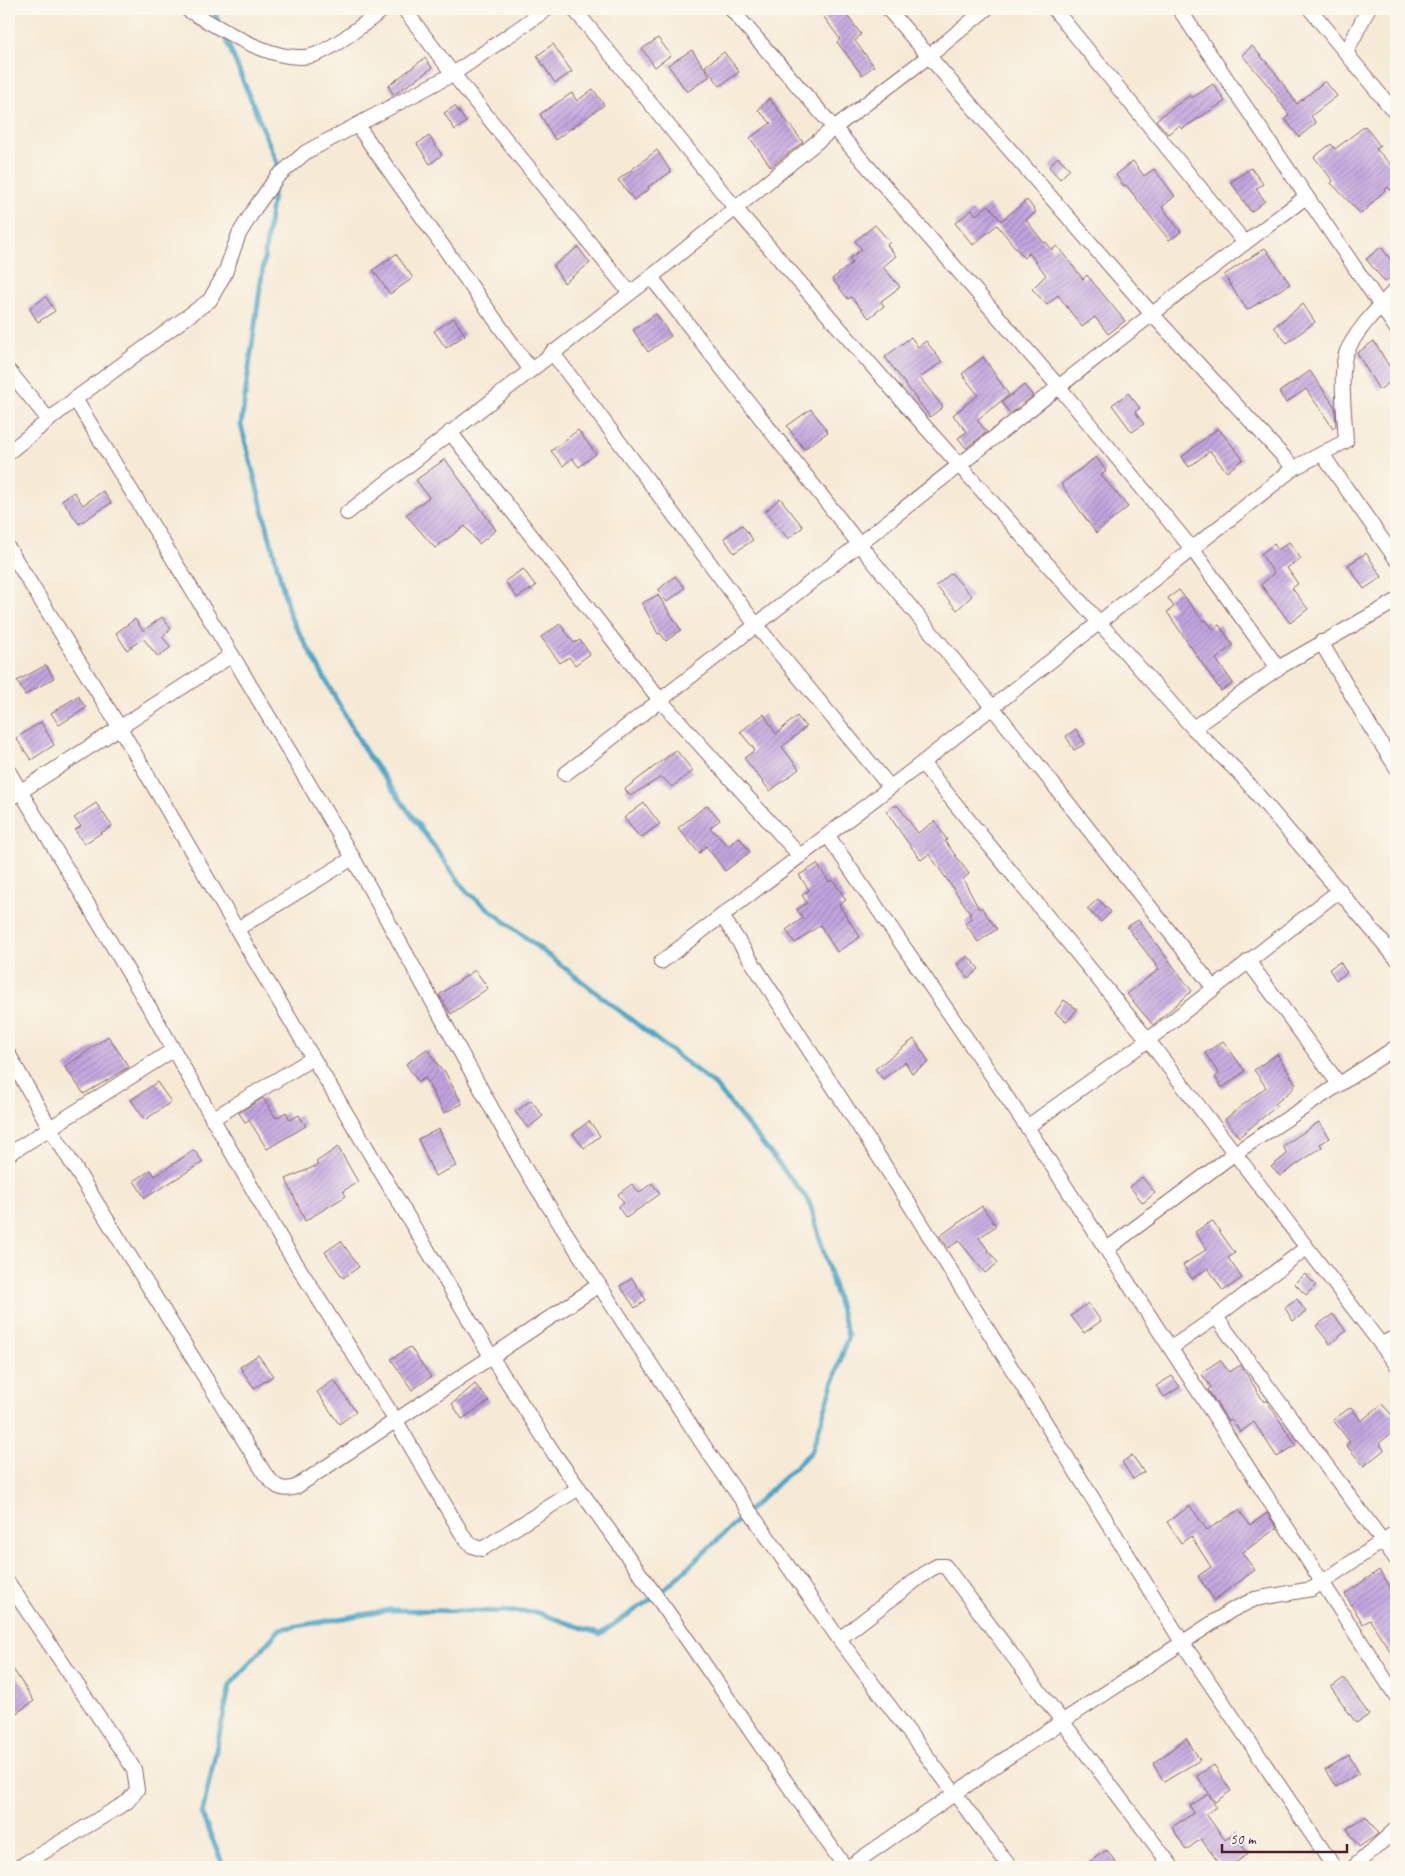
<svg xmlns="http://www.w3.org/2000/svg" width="1405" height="1876" font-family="Caveat,sans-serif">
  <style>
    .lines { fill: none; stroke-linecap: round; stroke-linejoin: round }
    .stream { stroke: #49a6c7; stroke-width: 5 }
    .building { fill: url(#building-hatch) }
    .street-casing { stroke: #866666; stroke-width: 16 }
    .street { stroke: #fff; stroke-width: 14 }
  </style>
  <defs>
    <pattern id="building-hatch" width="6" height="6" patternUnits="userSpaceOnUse" patternTransform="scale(1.25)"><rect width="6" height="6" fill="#c1a4df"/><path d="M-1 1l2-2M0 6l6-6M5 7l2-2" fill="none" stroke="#9f85b5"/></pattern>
  </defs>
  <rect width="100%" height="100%" fill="#fbf7ec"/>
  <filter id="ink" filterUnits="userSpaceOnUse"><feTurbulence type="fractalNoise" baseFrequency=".02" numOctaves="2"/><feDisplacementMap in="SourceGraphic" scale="10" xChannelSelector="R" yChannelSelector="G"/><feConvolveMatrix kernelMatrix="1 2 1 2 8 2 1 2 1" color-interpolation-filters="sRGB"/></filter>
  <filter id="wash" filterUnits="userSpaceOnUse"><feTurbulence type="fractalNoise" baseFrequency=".0096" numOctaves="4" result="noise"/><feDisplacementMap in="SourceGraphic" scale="20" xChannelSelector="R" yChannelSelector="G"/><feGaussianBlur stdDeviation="1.12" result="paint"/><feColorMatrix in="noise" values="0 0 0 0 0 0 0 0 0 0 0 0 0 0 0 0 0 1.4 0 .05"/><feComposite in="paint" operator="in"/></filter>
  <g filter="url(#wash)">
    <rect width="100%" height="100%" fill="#f6ead5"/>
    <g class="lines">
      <!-- stream -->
      <g class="stream">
        <path d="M213,9L219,24"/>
        <path d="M224,34L277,163L275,175"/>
        <path d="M224,1867L202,1815L230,1685L280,1629L390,1610L535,1612L600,1634L664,1590L812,1451L848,1336L809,1201L715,1085L467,892L367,754L290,616L241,425L274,188"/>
      </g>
    </g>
    <g id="blocks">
      <!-- building -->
      <g class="building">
        <path d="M818,9H842L861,34L855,41L874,66L862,75L837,42L840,39Z"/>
        <path d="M658,38L671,55L655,67L642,49Z"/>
        <path d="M553,44L572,72L555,83L537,56Z"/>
        <path d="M1252,46L1274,71L1297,104L1325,81L1337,96L1311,116L1316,123L1299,137L1285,119L1289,115L1270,88L1242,55Z"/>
        <path d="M692,50L710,76L687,92L668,65Z"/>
        <path d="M724,52L739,72L720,86L705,66Z"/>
        <path d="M425,58L432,68L394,95L388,86Z"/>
        <path d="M1213,84L1225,101L1182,129L1179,126L1168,134L1156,120L1190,95L1192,98Z"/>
        <path d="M593,89L604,105L555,140L540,114L572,93L577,101Z"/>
        <path d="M769,98L803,142L771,167L750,138L771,123L758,110Z"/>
        <path d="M455,106L466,122L455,130L444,113Z"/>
        <path d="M1365,126L1380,146L1376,149L1396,170V195L1388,187L1361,214L1331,183L1333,181L1314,157L1331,144L1335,149Z"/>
        <path d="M429,136L442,155L430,164L417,144Z"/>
        <path d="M657,150L671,172L648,187L649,189L634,200L618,180Z"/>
        <path d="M1058,157L1070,169L1060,179L1049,167Z"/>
        <path d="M1133,161L1144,176L1154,169L1175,196L1162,207L1181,232L1169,240L1126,185L1124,186L1116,175Z"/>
        <path d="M1251,168L1263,184L1256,189L1265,201L1251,212L1231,182Z"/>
        <path d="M1027,200L1036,212L1026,220L1044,243L1046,242L1052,250L1057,246L1083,279L1087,275L1125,321L1108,334L1095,317L1082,327L1058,295L1047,305L1032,289L1046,275L1029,253L1024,258L997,225L973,245L955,223L972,210L976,215L989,205L1001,221Z"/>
        <path d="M875,225L890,242L887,245L896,256L883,267L900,287L881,301L884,306L869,318L851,297L848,299L832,279L852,263L849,259L862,249L855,241Z"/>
        <path d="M578,247L590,263L564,283L553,266Z"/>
        <path d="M1381,247L1396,267V273L1385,282L1366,259Z"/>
        <path d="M1265,248L1290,284L1247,310L1224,275Z"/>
        <path d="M396,254L413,278L390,294L373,270Z"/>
        <path d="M46,297L55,311L38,322L29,308Z"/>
        <path d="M1303,304L1315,322L1287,343L1274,327Z"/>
        <path d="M656,314L671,336L648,352L633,330Z"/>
        <path d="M454,318L465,335L446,348L434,331Z"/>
        <path d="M911,337L918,347L926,341L942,362L920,378L943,407L930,417L885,357Z"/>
        <path d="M1374,341L1396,378L1379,390L1357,353Z"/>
        <path d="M983,357L1009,395L977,420L987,432L966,448L958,438L967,432L953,415L978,395L962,374Z"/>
        <path d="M1310,371L1335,407L1336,426L1333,428L1306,389L1286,403L1279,392Z"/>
        <path d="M1024,385L1033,396L1010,414L1002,402Z"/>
        <path d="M1128,393L1140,408L1135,412L1144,424L1132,432L1112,405Z"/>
        <path d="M811,409L828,432L804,449L787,426Z"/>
        <path d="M1218,428L1243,459L1227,472L1210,451L1189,467L1182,457Z"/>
        <path d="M578,430L596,454L579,467L572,458L563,466L551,451Z"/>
        <path d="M1096,457L1106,471L1101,475L1128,507L1096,533L1061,484Z"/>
        <path d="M445,459L496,530L479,544L465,526L435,548L406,515L429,497L416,480Z"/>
        <path d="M103,491L111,503L79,524L62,500L74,492L83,505Z"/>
        <path d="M780,498L803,527L788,539L766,511Z"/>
        <path d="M742,525L753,540L734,553L724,538Z"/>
        <path d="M1289,542L1301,559L1287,568L1298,584L1292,588L1308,609L1290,623L1261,585L1274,573L1261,554L1274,544L1278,550Z"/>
        <path d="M1366,553L1382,577L1364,589L1348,565Z"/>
        <path d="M523,569L536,586L517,598L505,581Z"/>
        <path d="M951,573L972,596L957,610L936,586Z"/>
        <path d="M675,576L685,588L667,602L658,590Z"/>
        <path d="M1179,590L1204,622L1206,620L1213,629L1219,625L1233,645L1216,659L1233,683L1221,691L1167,612L1174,607L1168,598Z"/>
        <path d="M658,595L681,630L666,641L660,633L658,634L642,603Z"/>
        <path d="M162,617L171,629L162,637L171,647L158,657L143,638L127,650L116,633L135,619L143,631Z"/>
        <path d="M560,624L574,643L580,640L590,654L575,665L569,657L560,663L541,637Z"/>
        <path d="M46,665L54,678L25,695L17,681Z"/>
        <path d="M78,696L86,708L59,725L51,713Z"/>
        <path d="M764,714L776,734L797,716L806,727L782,747L799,769L770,791L744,758L755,750L740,732Z"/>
        <path d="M41,722L54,745L31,760L16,738Z"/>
        <path d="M1076,729L1085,744L1074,750L1066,736Z"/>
        <path d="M676,750L693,771L672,787L663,778H660L630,796L625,789Z"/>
        <path d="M96,803L112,826L84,844L75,830L81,826L74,818Z"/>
        <path d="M644,803L660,824L640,838L624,818Z"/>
        <path d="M707,805L720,820L710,828L728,846L739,837L750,852L725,871L706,846L699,853L678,828Z"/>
        <path d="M893,806H898L918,833L935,821L947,840L945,841L969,874L963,879L979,909L981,907L997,929L978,942L965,923L971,918L969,915L971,914L929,854L921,860L906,840L886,811Z"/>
        <path d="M817,864L829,882L833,880L846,900L839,905L860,937L837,952L820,925L795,943L786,930L803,918L797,910L807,903L802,895L809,890L799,875Z"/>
        <path d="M1098,899L1111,912L1101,922L1087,909Z"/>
        <path d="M1138,920L1192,991L1153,1025L1127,994L1159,969L1127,927Z"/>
        <path d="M968,956L979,969L968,978L957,964Z"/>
        <path d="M1340,962L1347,973L1336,980L1329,969Z"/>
        <path d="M475,970L488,988L451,1014L439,995Z"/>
        <path d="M1064,1000L1077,1009L1067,1022L1055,1013Z"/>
        <path d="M108,1036L129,1067L84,1094L65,1067Z"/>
        <path d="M914,1039L929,1062L912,1073L905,1062L883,1079L875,1069Z"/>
        <path d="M1223,1041L1245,1071L1222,1088L1215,1077L1219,1074L1205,1053Z"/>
        <path d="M427,1049L442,1071L444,1070L462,1104L444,1113L425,1078L418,1082L406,1064Z"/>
        <path d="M1277,1054L1296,1084L1293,1086L1295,1087L1275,1104L1277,1106L1239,1137L1225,1119L1266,1087L1254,1070Z"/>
        <path d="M157,1082L171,1102L145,1120L131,1100Z"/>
        <path d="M263,1098L276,1118L286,1112L290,1120L299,1115L306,1126L267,1149L249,1120L245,1122L239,1113Z"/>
        <path d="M531,1100L543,1116L528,1128L515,1112Z"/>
        <path d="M589,1121L600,1136L584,1148L573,1134Z"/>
        <path d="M1319,1122L1330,1138L1320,1144L1322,1147L1280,1176L1271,1167L1287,1154L1283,1146Z"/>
        <path d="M439,1129L456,1166L435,1176L418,1139Z"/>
        <path d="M338,1147L358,1182L343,1191L346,1196L305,1221L286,1179L318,1165L316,1162Z"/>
        <path d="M194,1150L203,1162L145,1198L134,1181L151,1170L155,1176Z"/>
        <path d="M1142,1177L1155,1193L1143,1203L1130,1187Z"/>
        <path d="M652,1183L660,1194L626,1218L618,1207L624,1203L618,1194L632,1184L639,1193Z"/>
        <path d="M982,1206L996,1226L979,1238L998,1263L985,1273L959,1241L948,1248L940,1236Z"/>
        <path d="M1212,1221L1235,1253L1228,1258L1242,1278L1223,1291L1208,1268L1192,1279L1183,1265L1207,1249L1195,1232Z"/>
        <path d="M341,1241L359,1267L343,1278L325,1252Z"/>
        <path d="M1305,1274L1316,1285L1306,1295L1295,1284Z"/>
        <path d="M632,1278L646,1300L635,1308L620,1286Z"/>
        <path d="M1297,1299L1306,1312L1293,1321L1285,1308Z"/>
        <path d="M1088,1303L1101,1321L1084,1333L1071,1316Z"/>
        <path d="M1333,1314L1346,1331L1330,1344L1316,1326Z"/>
        <path d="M410,1347L431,1377L412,1390L391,1359Z"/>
        <path d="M258,1355L273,1376L254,1388L240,1367Z"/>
        <path d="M1220,1360L1229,1372L1241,1365L1264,1402L1266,1400L1296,1445L1277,1457L1254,1422L1241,1432L1231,1419L1228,1421L1208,1390L1211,1387L1201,1373Z"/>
        <path d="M1172,1376L1180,1387L1164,1397L1156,1386Z"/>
        <path d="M334,1380L356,1412L339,1424L317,1392Z"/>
        <path d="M475,1384L489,1401L462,1419L452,1404Z"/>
        <path d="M1382,1404L1391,1414L1396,1410V1430L1379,1443L1384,1450L1364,1466L1346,1445L1350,1442L1333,1420L1351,1407L1361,1421Z"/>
        <path d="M1132,1455L1144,1472L1133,1479L1122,1462Z"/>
        <path d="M1190,1506L1207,1530L1239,1510L1250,1525L1267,1513L1277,1528L1242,1553L1255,1570L1214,1600L1198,1576L1211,1567L1191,1536L1181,1543L1167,1522Z"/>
        <path d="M1379,1570L1396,1596V1660L1370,1620L1363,1624L1345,1594Z"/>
        <path d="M9,1663L34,1701L9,1718Z"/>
        <path d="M1344,1678L1369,1715L1356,1723L1331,1687Z"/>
        <path d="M1186,1738L1200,1760L1164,1782L1153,1764Z"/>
        <path d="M1349,1755L1359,1773L1336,1787L1325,1770Z"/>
        <path d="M1214,1765L1231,1791L1215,1802L1197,1776Z"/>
        <path d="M1208,1794L1216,1807L1206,1814L1225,1840L1233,1834L1248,1854L1229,1867H1222L1201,1839L1186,1850L1172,1827L1194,1813L1190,1806Z"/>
        <path d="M1366,1816L1378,1834L1359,1847L1347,1829Z"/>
        <path d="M1107,1850L1119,1867H1081Z"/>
      </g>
    </g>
  </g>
  <g filter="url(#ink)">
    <use href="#blocks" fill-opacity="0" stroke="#866666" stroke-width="1"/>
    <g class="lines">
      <defs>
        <g id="street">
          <path d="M186,9C217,26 273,64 310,56C330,52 366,22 384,9"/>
          <path d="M404,9L453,74L630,293"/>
          <path d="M574,9L736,209L920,421L1193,728L1240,774L1396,958"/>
          <path d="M731,9L1059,387L1193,550L1278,668"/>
          <path d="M888,9L1151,313L1294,468L1346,441C1345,420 1338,366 1348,349C1359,327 1379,307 1396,289"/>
          <path d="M1054,9L1245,243"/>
          <path d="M1179,9L1396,328"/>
          <path d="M1310,9L1396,114"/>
          <path d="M1347,51L1368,9"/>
          <path d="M357,125L530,369"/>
          <path d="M651,277L859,544L993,708L1213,987"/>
          <path d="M552,352L756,625L890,787"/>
          <path d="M9,371L49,420"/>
          <path d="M75,399L232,655L353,858L527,1172L599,1285L706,1449L839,1639L1010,1867"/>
          <path d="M450,432L660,700L800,856"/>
          <path d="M9,452L75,399L210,300L225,273L239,234L255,208L277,177L306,152L453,74L547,9"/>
          <path d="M1322,454L1396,559"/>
          <path d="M347,513L651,277L834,128L929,56L986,9"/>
          <path d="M9,549L120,728L257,964L492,1358L555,1455L684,1635L845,1867"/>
          <path d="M1321,642L1371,728L1396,767"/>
          <path d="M1193,728L1278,668L1396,601"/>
          <path d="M922,763L1148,1040L1396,1364"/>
          <path d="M9,772L152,1012L285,1246L396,1421L462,1534L472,1546L482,1549L579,1488"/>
          <path d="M565,774C814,583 1056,384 1306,197"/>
          <path d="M9,799L232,655"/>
          <path d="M828,836L1027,1127L1396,1696"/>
          <path d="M722,916L905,1197L1182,1642L1334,1867"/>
          <path d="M237,929L353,858"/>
          <path d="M1248,961L1339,1084"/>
          <path d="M661,962L922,763L1294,468"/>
          <path d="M9,1055L50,1128L265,1474C275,1486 280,1492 296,1487L599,1285"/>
          <path d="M212,1119L313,1058"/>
          <path d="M1027,1127L1148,1040L1340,890"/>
          <path d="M9,1154L173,1050"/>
          <path d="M1306,1248L1216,1317L1396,1559"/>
          <path d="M1107,1249L1235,1153L1396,1047"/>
          <path d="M1381,1344L1396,1337"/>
          <path d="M1171,1348L1216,1317"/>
          <path d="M9,1584L134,1769L137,1790L127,1802L19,1867"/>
          <path d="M839,1639L928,1571L937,1566H945L1172,1867"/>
          <path d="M849,1867L999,1763L1232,1610L1255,1599L1312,1589L1396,1532"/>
          <path d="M1354,1867L1396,1829"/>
        </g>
      </defs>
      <!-- street casing -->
      <use href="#street" class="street-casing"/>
      <!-- street -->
      <use href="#street" class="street"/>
    </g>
  </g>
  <!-- margin -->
  <rect width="1405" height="1876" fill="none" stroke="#fbf7ec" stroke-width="30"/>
  <!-- scale -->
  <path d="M1222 1844v8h125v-8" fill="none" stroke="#4a1f2b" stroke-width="2.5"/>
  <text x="1230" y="1844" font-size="15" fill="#4a1f2b" stroke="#fbf7ec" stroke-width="4" paint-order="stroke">50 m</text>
</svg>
